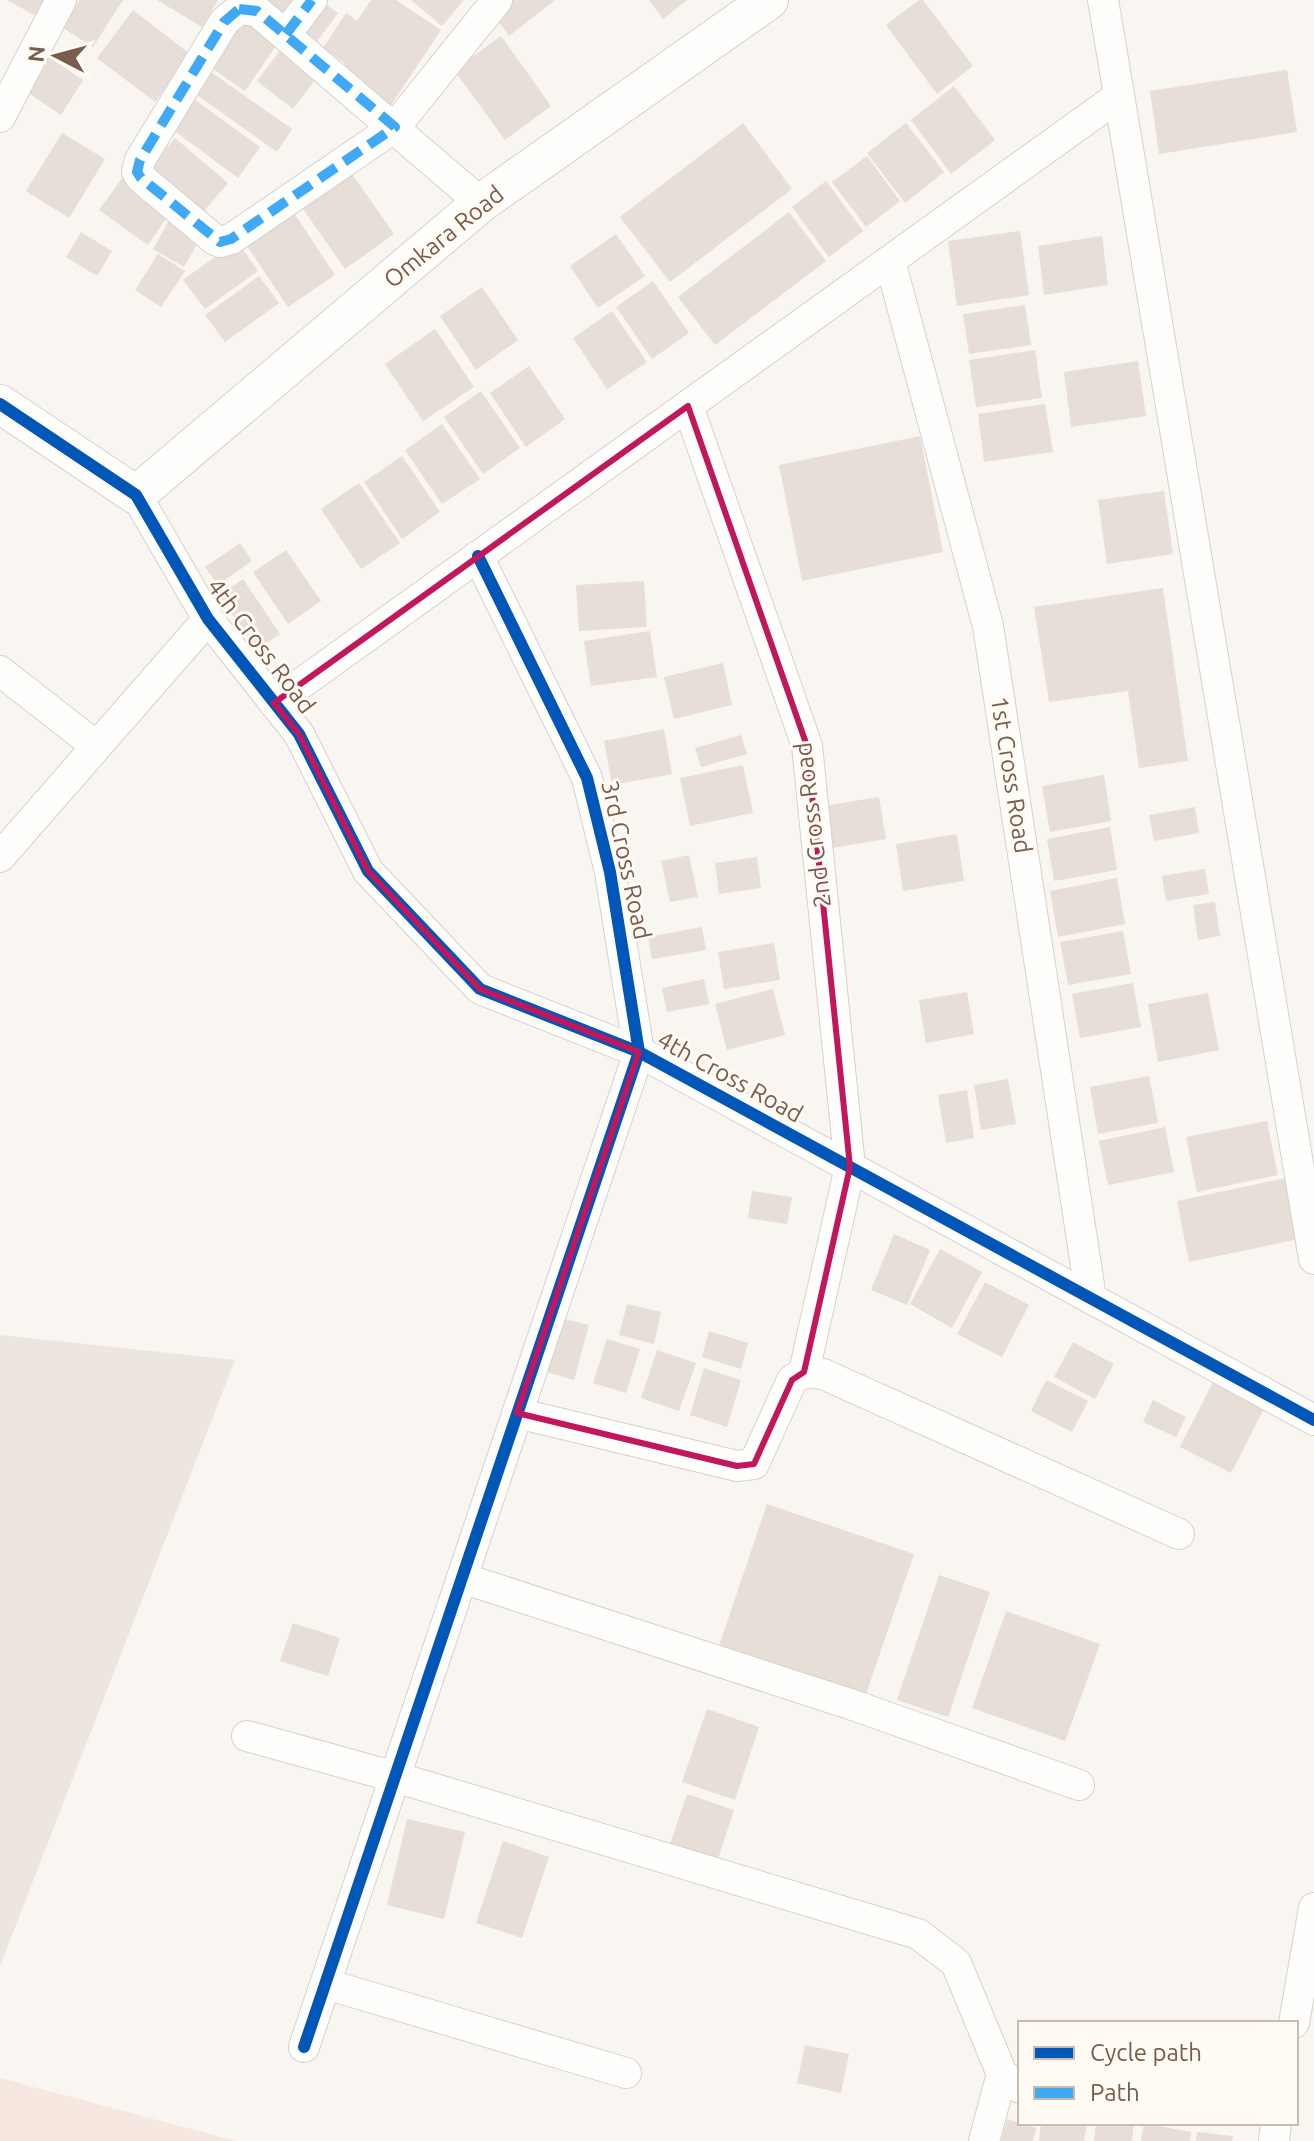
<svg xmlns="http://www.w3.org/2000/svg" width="1314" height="2141" font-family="Ubuntu,sans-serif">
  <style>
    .commercial { fill: #f6e8e1 }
    .industrial { fill: #ede5e0 }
    .building { fill: #e6ded7 }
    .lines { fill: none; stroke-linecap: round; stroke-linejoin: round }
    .minor-casing { stroke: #d7d1cb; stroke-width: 32 }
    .tertiary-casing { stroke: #d7d1cb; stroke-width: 40 }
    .minor { stroke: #fefefd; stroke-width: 30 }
    .tertiary { stroke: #fefefd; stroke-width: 38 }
    .quiet { stroke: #3fa9f5; stroke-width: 10; stroke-dasharray: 20 10; stroke-linecap: butt }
    .cycleway-casing { stroke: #fffaf3; stroke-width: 17 }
    .cycleway { stroke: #0057b8; stroke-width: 12 }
    .marked { fill: none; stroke: #c2185b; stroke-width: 6; stroke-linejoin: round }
    .labels { text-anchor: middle; stroke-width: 6; stroke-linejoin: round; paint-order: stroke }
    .street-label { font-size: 24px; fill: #7a5c4d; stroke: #fffaf3 }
  </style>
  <rect width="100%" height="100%" fill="#f9f5f0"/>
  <!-- commercial -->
  <path class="commercial" d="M0,2078L236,2141H0Z"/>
  <!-- industrial -->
  <path class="industrial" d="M0,1335L235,1360L0,1966Z"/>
  <!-- building -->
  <g class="building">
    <path d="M7,0H45L36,16Z"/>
    <path d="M80,0H123L93,47L63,28Z"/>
    <path d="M157,0H218L202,27Z"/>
    <path d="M251,0H295L280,21Z"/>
    <path d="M371,0H396L441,30L389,108L339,75L346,64L323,48L346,13L357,21Z"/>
    <path d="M411,0H464L442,26Z"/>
    <path d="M506,0H555L509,36L491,11Z"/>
    <path d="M649,0H687L663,19Z"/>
    <path d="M919,0H923L973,66L937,94L886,25Z"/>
    <path d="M322,2L338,13L313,47L297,35Z"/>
    <path d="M133,10L190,54L155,102L97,58Z"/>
    <path d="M241,14L280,40L245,91L207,65Z"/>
    <path d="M501,36L551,106L505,140L454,70Z"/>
    <path d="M282,48L318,76L293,109L257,81Z"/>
    <path d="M47,56L83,80L61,115L24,90Z"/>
    <path d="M201,65L292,129L277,152L186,87Z"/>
    <path d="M1287,70L1297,132L1159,154L1150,91Z"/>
    <path d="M954,86L995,140L951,174L911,120Z"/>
    <path d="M191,97L260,147L238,178L169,127Z"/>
    <path d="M743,123L792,189L670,282L620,217Z"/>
    <path d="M906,123L944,172L905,203L867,153Z"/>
    <path d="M62,133L105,159L69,218L26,191Z"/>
    <path d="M175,138L228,183L204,211L151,167Z"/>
    <path d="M867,156L900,201L866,227L832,182Z"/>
    <path d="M345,164L394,234L345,269L296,199Z"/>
    <path d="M123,177L171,211L148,245L99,210Z"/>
    <path d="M826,181L863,231L829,257L792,207Z"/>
    <path d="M288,204L335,275L288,307L241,237Z"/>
    <path d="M789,212L826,261L715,345L678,297Z"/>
    <path d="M172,215L203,233L184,267L153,249Z"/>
    <path d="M1020,231L1029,295L957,306L948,241Z"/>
    <path d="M81,232L112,251L97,276L66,257Z"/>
    <path d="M616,234L645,276L598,308L570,266Z"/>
    <path d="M1102,236L1108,285L1044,295L1038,246Z"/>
    <path d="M237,241L258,271L205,309L183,280Z"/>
    <path d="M158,254L185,271L161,307L135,290Z"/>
    <path d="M259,276L279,303L225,342L205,315Z"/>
    <path d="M653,281L689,333L652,359L616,307Z"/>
    <path d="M482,287L518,340L476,370L440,316Z"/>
    <path d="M1025,305L1031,345L969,354L963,314Z"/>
    <path d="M612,311L647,362L607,389L573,338Z"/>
    <path d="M435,329L474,387L423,421L385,364Z"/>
    <path d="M1035,350L1042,398L976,407L969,360Z"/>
    <path d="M1138,361L1146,416L1071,427L1064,372Z"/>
    <path d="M529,366L565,419L526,447L490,393Z"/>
    <path d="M481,391L520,448L483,474L444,417Z"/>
    <path d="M1045,404L1053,452L984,462L978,414Z"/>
    <path d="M442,424L480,479L442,504L405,450Z"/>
    <path d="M920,436L943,552L802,581L779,465Z"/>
    <path d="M402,456L440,512L402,539L364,482Z"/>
    <path d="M359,483L400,543L361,569L321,509Z"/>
    <path d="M1164,491L1173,554L1107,564L1098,500Z"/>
    <path d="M240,543L252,561L218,585L205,567Z"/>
    <path d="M286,550L321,601L288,624L253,572Z"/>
    <path d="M243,579L280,634L256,650L219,596Z"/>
    <path d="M644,581L647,627L579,631L576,585Z"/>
    <path d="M1163,588L1188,761L1139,768L1128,691L1049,702L1034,607Z"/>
    <path d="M650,631L657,677L591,686L584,641Z"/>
    <path d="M723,663L732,705L674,719L664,677Z"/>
    <path d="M664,729L672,774L612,785L604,741Z"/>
    <path d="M741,735L747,754L701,767L695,748Z"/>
    <path d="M743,765L753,813L690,826L680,778Z"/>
    <path d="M1104,775L1111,821L1050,832L1042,786Z"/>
    <path d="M879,797L886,839L826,849L818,807Z"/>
    <path d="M1195,807L1199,833L1154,841L1149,815Z"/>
    <path d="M1110,827L1117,870L1054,881L1047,839Z"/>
    <path d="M957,834L964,881L903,891L896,844Z"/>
    <path d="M689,855L698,897L670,902L661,861Z"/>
    <path d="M757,857L761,888L719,894L715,863Z"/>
    <path d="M1205,869L1209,894L1166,901L1162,876Z"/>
    <path d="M1117,878L1125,924L1058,937L1050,891Z"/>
    <path d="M1215,902L1220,936L1198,940L1193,905Z"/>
    <path d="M702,927L706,950L652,959L648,937Z"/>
    <path d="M1123,931L1131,974L1068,985L1060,942Z"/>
    <path d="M774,943L780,980L724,989L718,952Z"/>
    <path d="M704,979L709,1004L667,1012L662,988Z"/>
    <path d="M1133,983L1141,1027L1080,1038L1072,994Z"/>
    <path d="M773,989L785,1035L727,1050L715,1004Z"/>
    <path d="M967,992L974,1034L926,1043L919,1000Z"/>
    <path d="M1208,993L1219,1050L1158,1062L1148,1004Z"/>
    <path d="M1149,1076L1158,1123L1098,1134L1090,1087Z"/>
    <path d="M1008,1079L1016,1124L981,1130L974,1085Z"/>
    <path d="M967,1090L974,1138L946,1143L938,1095Z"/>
    <path d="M1267,1121L1278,1175L1197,1192L1186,1137Z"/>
    <path d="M1165,1127L1174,1172L1108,1185L1099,1141Z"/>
    <path d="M1286,1178L1299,1239L1189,1262L1177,1201Z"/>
    <path d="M752,1191L792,1197L787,1224L748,1218Z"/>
    <path d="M894,1234L930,1250L907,1305L871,1290Z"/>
    <path d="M940,1249L982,1272L952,1328L910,1304Z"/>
    <path d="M985,1282L1029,1305L1002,1357L957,1334Z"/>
    <path d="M627,1304L661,1312L654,1344L619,1335Z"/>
    <path d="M561,1318L589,1325L574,1380L547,1372Z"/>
    <path d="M709,1331L748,1343L741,1369L702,1357Z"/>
    <path d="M607,1339L640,1349L626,1393L593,1383Z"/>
    <path d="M1073,1342L1114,1364L1095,1399L1054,1377Z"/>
    <path d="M657,1350L696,1363L679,1411L641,1398Z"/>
    <path d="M704,1368L741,1380L727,1427L690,1415Z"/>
    <path d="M1217,1374L1268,1401L1231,1473L1180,1447Z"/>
    <path d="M1046,1380L1088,1401L1072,1432L1031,1411Z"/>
    <path d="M1153,1400L1186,1417L1176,1437L1143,1422Z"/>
    <path d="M767,1504L914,1554L865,1697L719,1646Z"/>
    <path d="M939,1575L990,1592L948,1717L897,1700Z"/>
    <path d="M1006,1611L1100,1644L1065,1741L972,1708Z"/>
    <path d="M293,1623L340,1638L328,1676L280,1661Z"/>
    <path d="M707,1709L759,1727L735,1800L682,1782Z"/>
    <path d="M687,1794L734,1810L717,1862L669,1847Z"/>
    <path d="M407,1819L465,1832L444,1919L387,1905Z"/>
    <path d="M503,1841L549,1857L522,1938L476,1923Z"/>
    <path d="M805,2045L849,2054L841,2093L797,2083Z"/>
    <path d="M1007,2119L1036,2128L1033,2141H1001Z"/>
    <path d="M1041,2123H1087L1084,2141H1039Z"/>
    <path d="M1096,2123H1134L1132,2141H1094Z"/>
    <path d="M1144,2123L1191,2132L1190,2141H1141Z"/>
    <path d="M1197,2132L1233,2136L1232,2141H1196Z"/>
  </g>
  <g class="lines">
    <defs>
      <g id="minor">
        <path d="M1103,0L1314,1259"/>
        <path d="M286,34L312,0"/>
        <path d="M0,117L61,0"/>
        <path d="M481,203L257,11L239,9L224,22L140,160L137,172L141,178L215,240L220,242L231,239L395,127L497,0"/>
        <path d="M890,261L988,626L1091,1298"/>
        <path d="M688,406L807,746L850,1167L804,1372"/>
        <path d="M136,495L208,619L299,734L368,871L480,989L639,1052L1314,1420"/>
        <path d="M0,671L96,746"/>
        <path d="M274,703L1119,96"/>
        <path d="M0,857L208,619"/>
        <path d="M517,1413L737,1466L754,1464L792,1380L804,1372L823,1374L1179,1534"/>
        <path d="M462,1578L850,1704L1079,1785"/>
        <path d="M247,1736L395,1777L918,1934L956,1963L1002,2074L1020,2088"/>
        <path d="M326,1984L626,2073"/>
        <path d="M1294,2023L1314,1908"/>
        <path d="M304,2047L639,1052L610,872L587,778L478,556"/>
        <path d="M984,2141L1002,2074"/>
        <path d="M1274,2141L1276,2123"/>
      </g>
      <path id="tertiary" d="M0,404L136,495L481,203L769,0"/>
    </defs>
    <!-- minor casing -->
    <use href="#minor" class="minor-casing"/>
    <!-- tertiary casing -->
    <use href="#tertiary" class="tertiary-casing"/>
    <!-- minor -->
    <use href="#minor" class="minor"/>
    <!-- tertiary -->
    <use href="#tertiary" class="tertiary"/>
    <!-- quiet -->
    <g class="quiet">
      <path d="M239,9L257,11L395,127L231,239L220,242L141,178L137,172L140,160L224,22Z"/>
      <path d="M286,34L312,0"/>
    </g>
    <defs>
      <g id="cycleway">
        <path d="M0,404L136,495L208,619L299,734L368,871L480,989L639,1052L1314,1420"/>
        <path d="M304,2047L639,1052L610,872L587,778L478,556"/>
      </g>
    </defs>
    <!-- cycleway casing -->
    <use href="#cycleway" class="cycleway-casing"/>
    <!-- cycleway -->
    <use href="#cycleway" class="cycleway"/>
  </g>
  <!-- marked area -->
  <path class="marked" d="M688,406L807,746L850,1167L804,1372L792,1380L754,1464L737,1466L517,1413L639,1052L480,989L368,871L299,734L274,703Z"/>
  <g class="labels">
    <!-- street labels -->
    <g class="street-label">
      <text transform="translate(444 237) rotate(-39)" y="8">Omkara Road</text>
      <text transform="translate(261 646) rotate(53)" y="8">4th Cross Road</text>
      <text transform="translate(1011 775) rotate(81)" y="8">1st Cross Road</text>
      <text transform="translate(813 825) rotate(-97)" y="8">2nd Cross Road</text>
      <text transform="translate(626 860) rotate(78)" y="8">3rd Cross Road</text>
      <text transform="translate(730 1077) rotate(29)" y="8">4th Cross Road</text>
    </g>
  </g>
  <!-- legend -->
  <rect x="1018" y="2021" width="280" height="104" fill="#fffaf3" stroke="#cabbb1" stroke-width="2"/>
  <rect x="1034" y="2047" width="40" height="12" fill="#0057b8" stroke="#cabbb1" stroke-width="2"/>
  <text x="1090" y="2061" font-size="24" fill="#7a5c4d">Cycle path</text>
  <rect x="1034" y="2087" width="40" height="12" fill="#3fa9f5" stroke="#cabbb1" stroke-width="2"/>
  <text x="1090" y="2101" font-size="24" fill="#7a5c4d">Path</text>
  <!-- north arrow -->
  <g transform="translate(56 56) rotate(276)" stroke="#fffaf3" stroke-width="6" paint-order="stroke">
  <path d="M0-6L14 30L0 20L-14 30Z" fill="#7a5c4d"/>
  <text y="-12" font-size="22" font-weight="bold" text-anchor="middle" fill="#7a5c4d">N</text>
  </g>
</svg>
